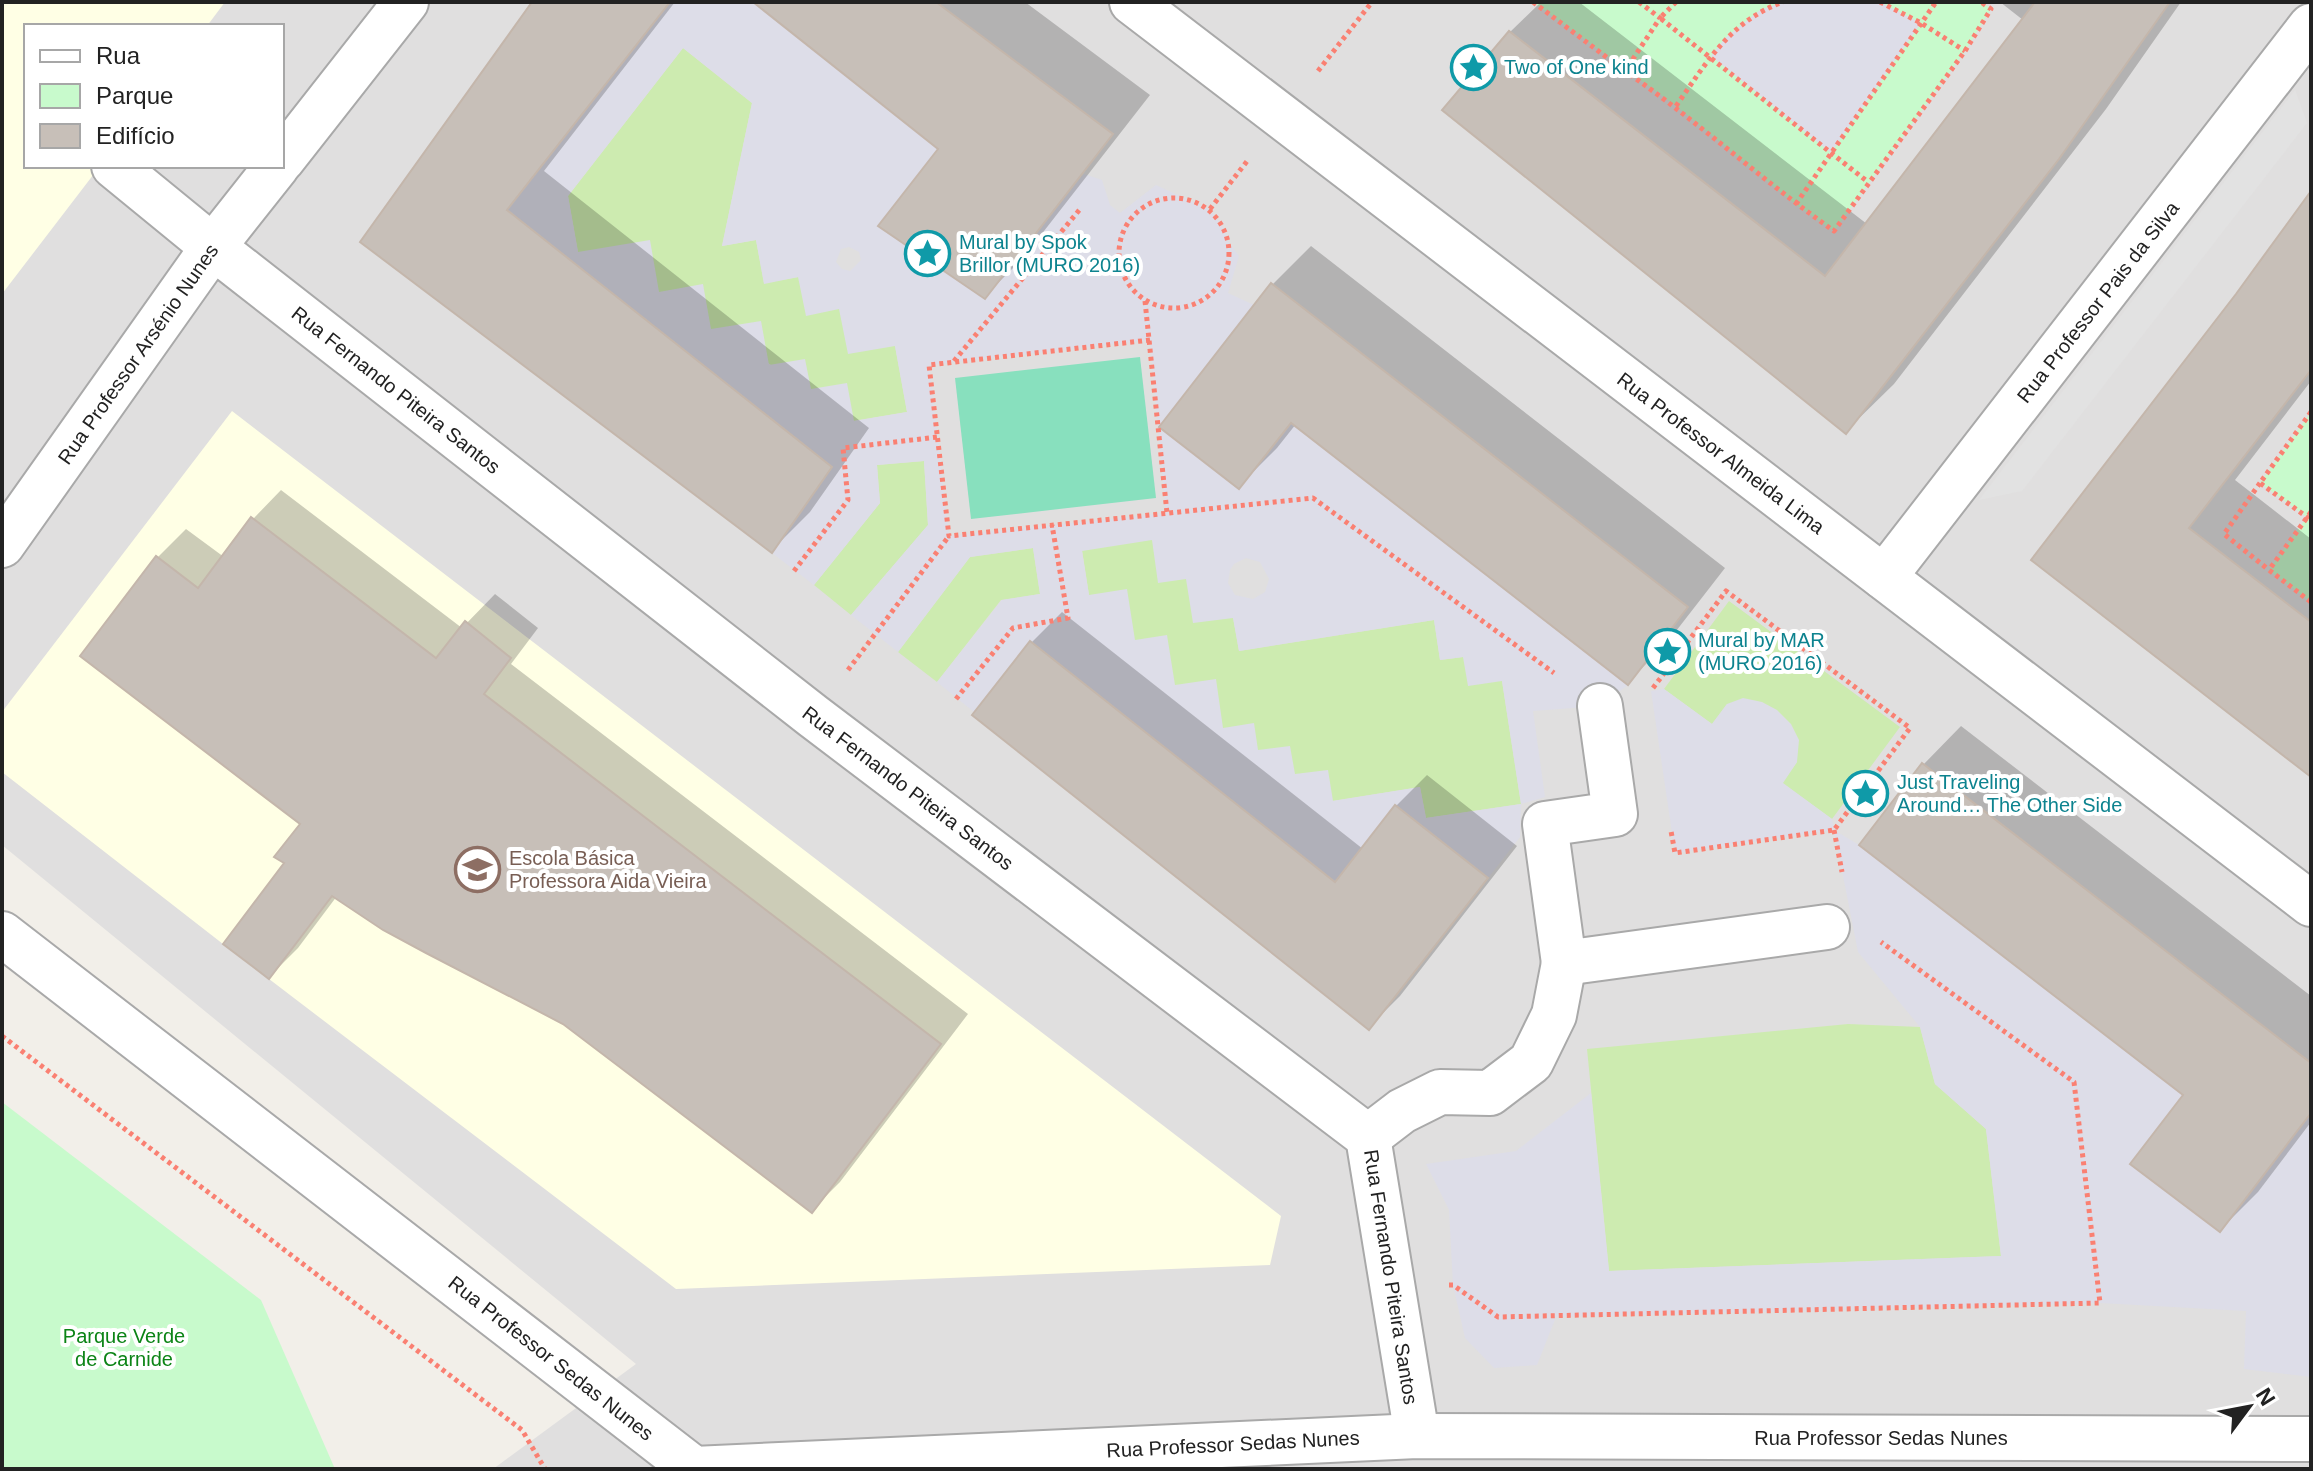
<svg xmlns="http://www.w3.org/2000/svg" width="2313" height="1471" font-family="Arial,sans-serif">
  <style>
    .residential { fill: #e0dfdf; fill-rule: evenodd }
    .education { fill: #ffffe5 }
    .grass { fill: #cdebb0 }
    .park { fill: #c8facc }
    .pitch { fill: #88e0be }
    .parking { fill: #e2e2e2 }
    .plaza { fill: #dddde8; fill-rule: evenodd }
    .shadow { fill: #0003 }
    .building { fill: #c7bfb8; stroke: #c4b6ab; stroke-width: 2 }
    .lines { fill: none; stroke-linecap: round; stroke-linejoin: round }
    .minor-casing { stroke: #a9a9a9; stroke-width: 48 }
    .path { stroke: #fa8072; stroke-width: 5; stroke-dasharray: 4 4; stroke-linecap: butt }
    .minor { stroke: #fff; stroke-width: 44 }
    .labels { text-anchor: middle; stroke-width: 8; stroke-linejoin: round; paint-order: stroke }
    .culture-label { font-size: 20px; fill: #0d838f; stroke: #fff; text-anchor: start }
    .street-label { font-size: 20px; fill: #222; stroke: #fff }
    .education-label { font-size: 20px; fill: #785e54; stroke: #fff; text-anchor: start }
    .park-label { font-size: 20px; fill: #0c8416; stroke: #fff }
  </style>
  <rect width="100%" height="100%" fill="#f2efe9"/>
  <!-- residential -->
  <path class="residential" d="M2,2H2311V1469H493L636,1364L2,845ZM26,26H282V166H26Z"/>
  <!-- education -->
  <g class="education">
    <path d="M2,2H225L207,26H26V166H100L2,294Z"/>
    <path d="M232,411L1281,1216L1270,1265L676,1289L223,944L2,772V712Z"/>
  </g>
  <!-- grass -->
  <g class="grass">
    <path d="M683,48L752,103L722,246L756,240L764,283L799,277L840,309L895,346L907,412L853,421L811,389L711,329L659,292L578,252L568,196Z"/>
    <path d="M924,461L928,525L851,615L814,585L880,503L877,465Z"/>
    <path d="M1152,539L1186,579L1233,617L1239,651L1434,620L1440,660L1463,657L1502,681L1521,804L1426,818L1420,787L1332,801L1223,728L1175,685L1135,640L1089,595L1082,550Z"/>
    <path d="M1033,548L1040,594L1001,600L937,682L898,652L970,557Z"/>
    <path d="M1729,601L1900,727L1832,819L1782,783L1797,762L1727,704L1712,724L1664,689Z"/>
    <path d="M1848,1024L1920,1027L1935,1084L1986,1129L2001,1256L1609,1271L1587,1049Z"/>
  </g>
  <!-- park -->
  <g class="park">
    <path d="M1533,2H1981L1991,9L1965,51L1834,231L1795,204L1676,106Z"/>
    <path d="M2311,412V602L2269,570L2307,517L2260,483Z"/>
    <path d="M2,1102L261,1300L335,1469H2Z"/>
  </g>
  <!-- pitch -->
  <path class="pitch" d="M1140,357L1156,498L971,519L955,378Z"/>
  <!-- parking -->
  <path class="parking" d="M2295,90L2307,123L2022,491L1979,500Z"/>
  <!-- plaza -->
  <g class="plaza">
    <path d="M669,2H753L938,149L929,260L985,299L1084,174L1102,180L1110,205L1120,213L1156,185L1210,210L1221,224L1228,241L1239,256L1228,293L1254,305L1160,428L1239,489L1291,423L1628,685L1600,706L1533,711L1545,797L1521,804L1520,837L1488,878L1335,882L1030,642L974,712L937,682L1002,600L1040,594L1033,548L970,557L898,652L851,615L928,525L924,461L877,465L880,503L814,585L772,553L832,467L507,210ZM683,48L752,103L722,246L756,240L764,284L798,277L806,316L839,309L848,354L895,346L907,412L854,421L847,383L811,389L805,359L769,365L761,321L711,329L703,284L659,292L650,240L578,252L568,196ZM849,247L859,252L861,260L850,271L842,269L836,262L841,249ZM1150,340L1166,513L949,536L929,365ZM1152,540L1158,583L1186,579L1193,623L1233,618L1239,651L1434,620L1440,660L1463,657L1468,686L1502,681L1521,804L1426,818L1420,787L1333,801L1328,770L1295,774L1290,746L1258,750L1254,723L1223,728L1216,679L1175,685L1167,635L1135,640L1127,589L1089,595L1082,551ZM1246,558L1260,562L1269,579L1265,592L1253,599L1235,595L1228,583L1230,570L1234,564Z"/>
    <path d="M1783,2H1880L1921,23L1831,153L1711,56L1725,38L1760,10Z"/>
    <path d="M1664,689L1712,724L1727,704L1743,698L1762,702L1777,710L1791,724L1799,740L1797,762L1783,783L1832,819L1834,830L1859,845L2183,1095L2130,1164L2220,1232L2311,1113V1377L2244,1369L2246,1311L2100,1303L1556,1317L1537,1365L1494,1368L1465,1338L1453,1285L1449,1210L1426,1164L1516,1151L1591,1093L1609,1271L2001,1256L1986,1129L1935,1084L1920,1027L1858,952L1834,830L1675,853L1651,691Z"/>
  </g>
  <!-- shadow -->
  <g class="shadow">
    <path d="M534,2H675L544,171L869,428L810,512L772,550L363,242Z"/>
    <path d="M757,2H1025L1150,95L1023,258L985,296L941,149Z"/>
    <path d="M1541,2H1579L1867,224L2023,20L2000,2H2181L2106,109L1894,384L1846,431L1510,32Z"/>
    <path d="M2311,194V381L2235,480L2311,539V774L2034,559L2238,296Z"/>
    <path d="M1311,246L1725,568L1666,644L1628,682L1296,424L1277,448L1239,486L1162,427L1273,284Z"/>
    <path d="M281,490L462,628L495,594L538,628L511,664L968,1014L840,1182L811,1211L564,1023L337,896L298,948L269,977L287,863L303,824L83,656L158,557L186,529L224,557L253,519Z"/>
    <path d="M1062,612L1363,849L1396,806L1427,775L1517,846L1400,996L1369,1027L1032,642Z"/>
    <path d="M1961,726L2311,996V1122L2258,1192L2220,1230L2185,1095L1923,765Z"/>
  </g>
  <!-- building -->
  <g class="building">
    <path d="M532,2H670L507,210L832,467L772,553L360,242Z"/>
    <path d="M753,2H936L1113,134L985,299L878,226L938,149Z"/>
    <path d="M2035,2H2170L2059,159L1846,434L1442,110L1509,31L1825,276Z"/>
    <path d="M2311,191V370L2189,528L2311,622V777L2031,560L2236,294Z"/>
    <path d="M1271,283L1688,607L1628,685L1291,423L1239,489L1159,427Z"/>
    <path d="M251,517L436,658L465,621L511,658L484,694L941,1044L812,1213L563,1024L426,953L383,930L332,896L269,979L223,944L284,863L274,857L300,824L80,656L156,556L198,588Z"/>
    <path d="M1030,641L1335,882L1395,805L1488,878L1369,1030L972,715Z"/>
    <path d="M1922,763L2311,1063V1113L2220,1232L2130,1164L2183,1095L1859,845Z"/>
  </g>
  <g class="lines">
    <defs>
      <g id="minor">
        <path d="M1132,2L2311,904"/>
        <path d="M282,160L406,2"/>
        <path d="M114,166L213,247L813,716L1368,1137L1417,1436"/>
        <path d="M2,545L213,247L277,166"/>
        <path d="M1884,577L2311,26"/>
        <path d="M1600,706L1615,814L1545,824L1564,963L1827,927"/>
        <path d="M2,934L694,1469L1417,1436L2311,1439"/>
        <path d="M1368,1137L1402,1111L1440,1092L1490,1093L1531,1062L1554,1015L1564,963"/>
      </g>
    </defs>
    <!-- minor casing -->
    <use href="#minor" class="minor-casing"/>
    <!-- path -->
    <g class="path">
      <path d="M1533,2L1625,71"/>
      <path d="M1639,2L1660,18L1625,71C1697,121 1762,180 1834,231L1965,51L1991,9L1981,2"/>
      <path d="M1676,2L1660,18L1868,182"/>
      <path d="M1880,2L1921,23L1965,51"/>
      <path d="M1318,71L1372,2"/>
      <path d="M1676,106C1707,62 1730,21 1783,2"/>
      <circle cx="1174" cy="253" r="55"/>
      <path d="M1796,204L1936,2"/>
      <path d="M1210,209L1248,160"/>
      <path d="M1145,301L1167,513"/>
      <path d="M1150,340L929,365L949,536L1313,498L1554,673"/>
      <path d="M954,361L1081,208"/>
      <path d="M2311,412L2260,483L2311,520"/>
      <path d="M2260,483L2224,534L2269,570"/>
      <path d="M2311,512L2269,570L2311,602"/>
      <path d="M794,571L848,500L843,448L938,437"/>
      <path d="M848,670L949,536"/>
      <path d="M1653,688L1726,591L1910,728L1834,830L1675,853L1671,831"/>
      <path d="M956,699L1013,628L1068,618L1052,525"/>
      <path d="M1834,830L1842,872"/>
      <path d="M2,1036L522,1430L545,1469"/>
      <path d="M1449,1285H1453L1498,1317L2100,1303L2074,1082L1881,942"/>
    </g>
    <!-- minor -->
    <use href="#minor" class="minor"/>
  </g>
  <!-- icons -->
  <defs>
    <symbol id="sight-ring" viewBox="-11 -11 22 22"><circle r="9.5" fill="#fff" stroke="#0f9aa8" stroke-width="1.5"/><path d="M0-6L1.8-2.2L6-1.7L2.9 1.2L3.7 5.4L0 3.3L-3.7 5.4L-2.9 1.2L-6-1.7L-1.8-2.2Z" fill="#0f9aa8"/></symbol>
    <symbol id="school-ring" viewBox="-11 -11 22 22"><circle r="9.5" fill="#fff" stroke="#8d6e63" stroke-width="1.5"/><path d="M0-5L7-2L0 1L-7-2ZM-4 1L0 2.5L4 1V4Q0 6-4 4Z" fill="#8d6e63"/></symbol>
  </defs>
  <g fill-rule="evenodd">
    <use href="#sight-ring" x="1448" y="42" width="51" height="51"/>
    <use href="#sight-ring" x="902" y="228" width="51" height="51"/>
    <use href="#sight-ring" x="1642" y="626" width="51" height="51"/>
    <use href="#sight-ring" x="1840" y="768" width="51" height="51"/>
    <use href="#school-ring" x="452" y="844" width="51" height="51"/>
  </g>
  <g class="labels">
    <!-- culture labels -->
    <g class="culture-label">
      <text x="1504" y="74">Two of One kind</text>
      <text x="959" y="249">Mural by Spok<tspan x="959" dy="23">Brillor (MURO 2016)</tspan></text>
      <text x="1698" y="647">Mural by MAR<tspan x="1698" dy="23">(MURO 2016)</tspan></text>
      <text x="1897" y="789">Just Traveling<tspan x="1897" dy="23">Around… The Other Side</tspan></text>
    </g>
    <!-- street labels -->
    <g class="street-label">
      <text transform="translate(2098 302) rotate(-52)" y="7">Rua Professor Pais da Silva</text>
      <text transform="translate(138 354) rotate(-55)" y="7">Rua Professor Arsénio Nunes</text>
      <text transform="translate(396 390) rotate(38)" y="7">Rua Fernando Piteira Santos</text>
      <text transform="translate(1721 453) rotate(37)" y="7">Rua Professor Almeida Lima</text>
      <text transform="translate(908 788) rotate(37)" y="7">Rua Fernando Piteira Santos</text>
      <text transform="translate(1391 1277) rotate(81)" y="7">Rua Fernando Piteira Santos</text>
      <text transform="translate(551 1358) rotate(38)" y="7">Rua Professor Sedas Nunes</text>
      <text x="1881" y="1445">Rua Professor Sedas Nunes</text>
      <text transform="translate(1233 1444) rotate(-3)" y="7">Rua Professor Sedas Nunes</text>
    </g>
    <!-- education labels -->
    <g class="education-label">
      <text x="509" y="865">Escola Básica<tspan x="509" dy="23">Professora Aida Vieira</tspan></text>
    </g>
    <!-- park labels -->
    <g class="park-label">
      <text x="124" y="1343">Parque Verde<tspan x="124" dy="23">de Carnide</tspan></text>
    </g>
  </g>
  <!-- border -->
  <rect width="2313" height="1471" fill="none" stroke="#222222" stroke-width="8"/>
  <!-- legend -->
  <rect x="24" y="24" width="260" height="144" fill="#ffffff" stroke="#a7a7a7" stroke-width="2"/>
  <rect x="40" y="50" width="40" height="12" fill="#ffffff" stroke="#a7a7a7" stroke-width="2"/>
  <text x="96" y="64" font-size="24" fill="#222222">Rua</text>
  <rect x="40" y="84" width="40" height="24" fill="#c8facc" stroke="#a7a7a7" stroke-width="2"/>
  <text x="96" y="104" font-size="24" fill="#222222">Parque</text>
  <rect x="40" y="124" width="40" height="24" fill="#c7bfb8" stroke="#a7a7a7" stroke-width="2"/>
  <text x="96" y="144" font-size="24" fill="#222222">Edifício</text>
  <!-- north arrow -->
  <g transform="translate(2249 1407) rotate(58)" stroke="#ffffff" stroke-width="6" paint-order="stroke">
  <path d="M0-6L14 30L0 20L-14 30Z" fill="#222222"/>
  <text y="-12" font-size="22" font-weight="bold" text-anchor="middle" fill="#222222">N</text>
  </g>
</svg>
